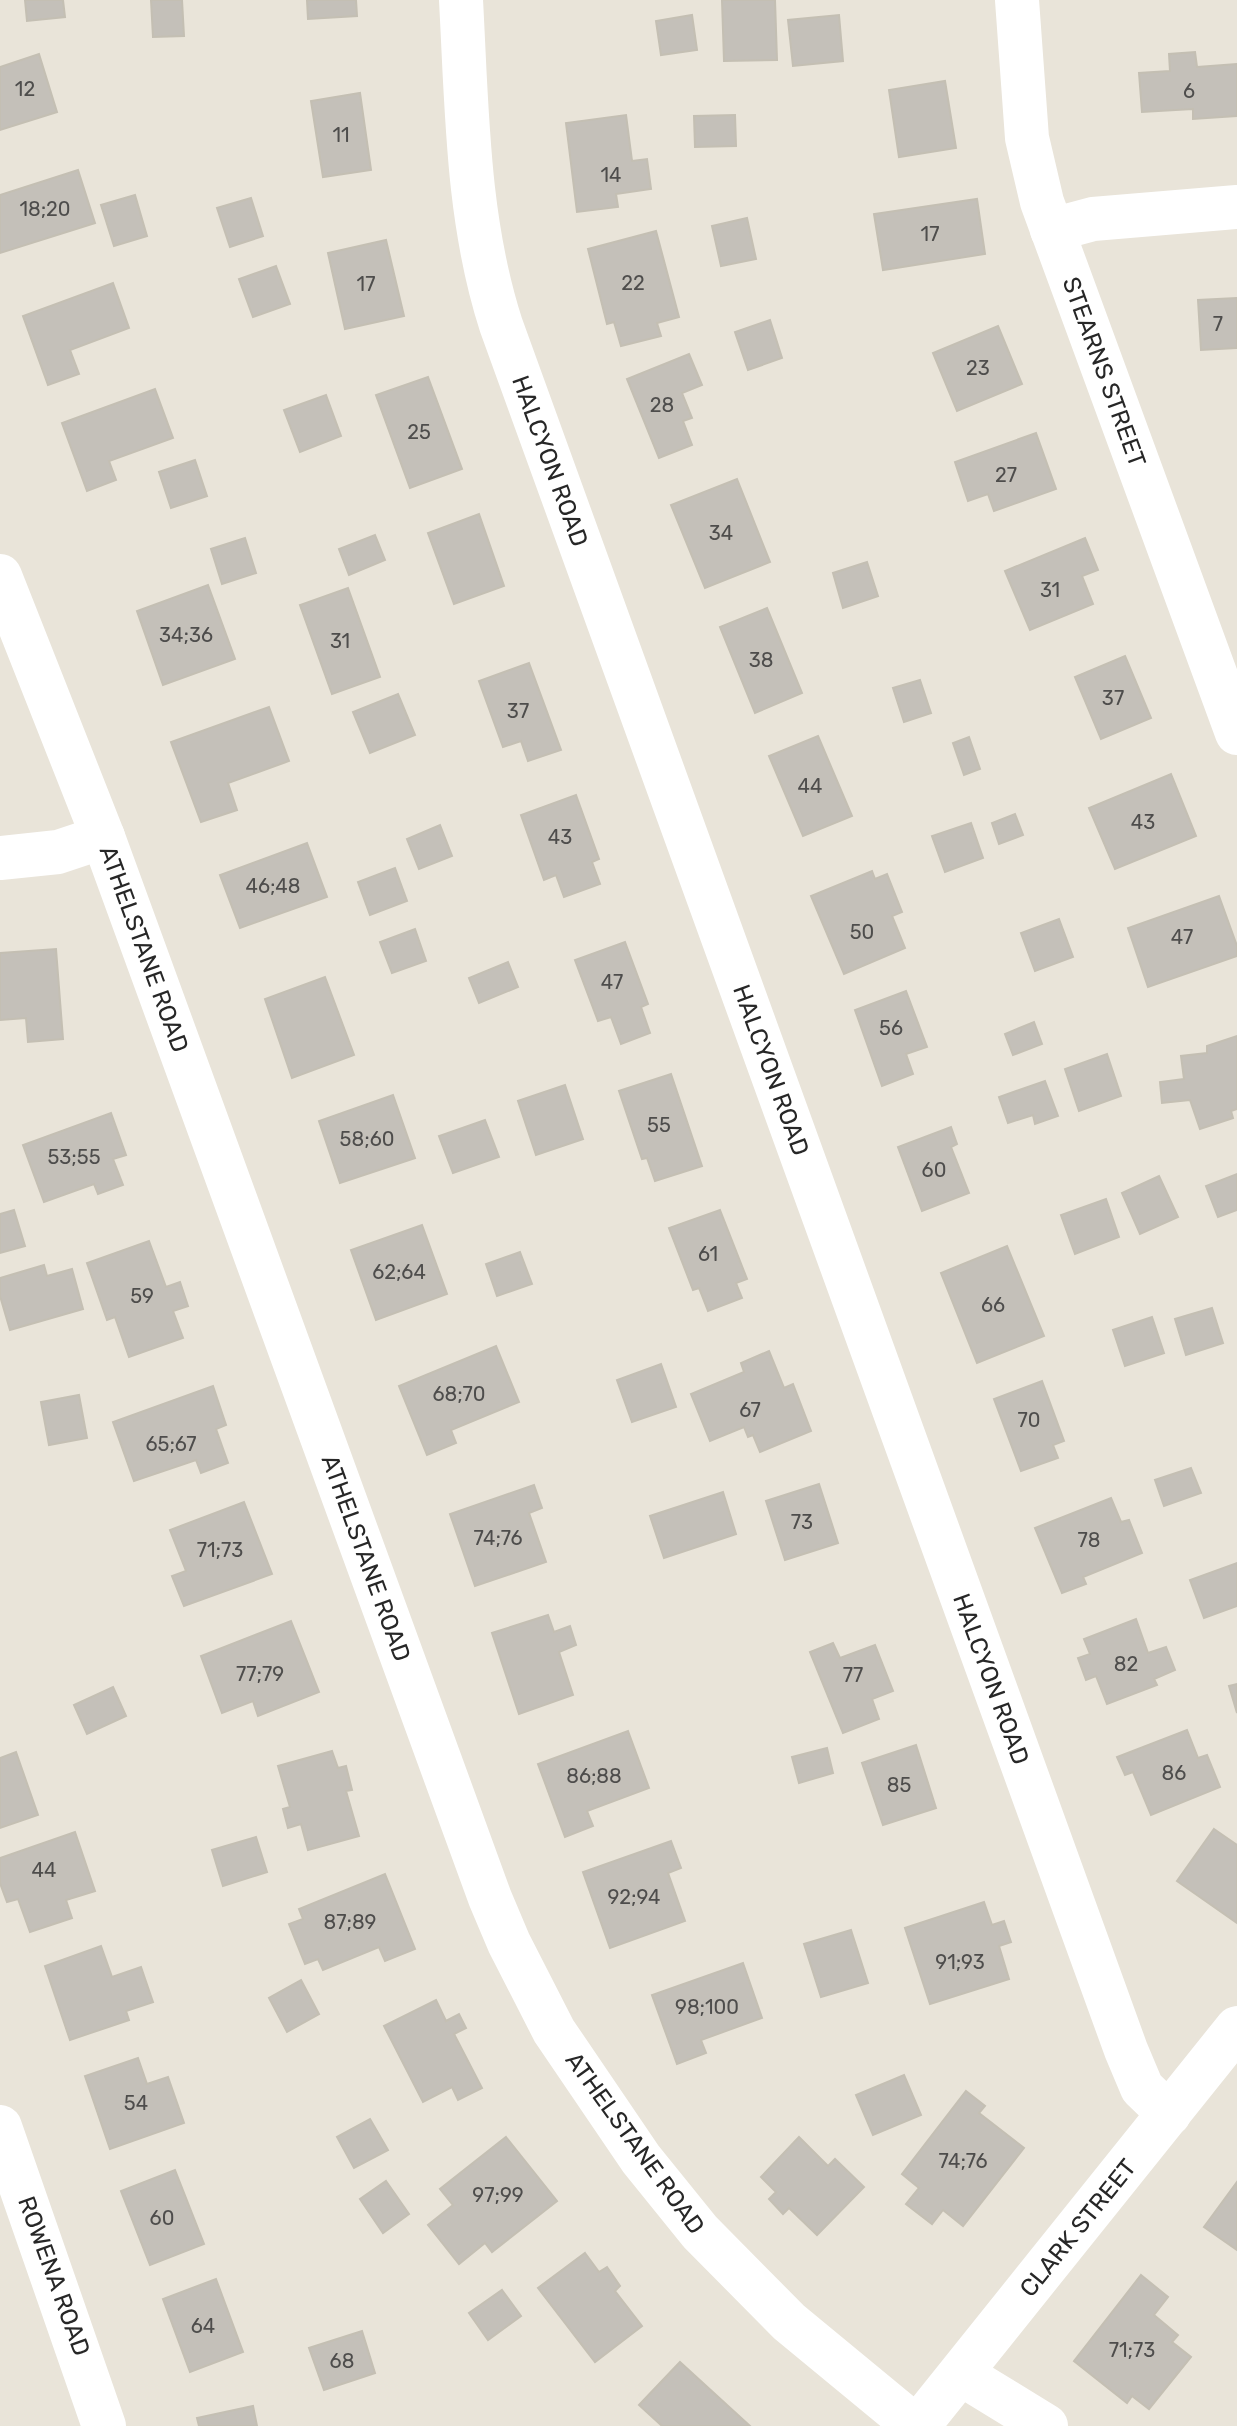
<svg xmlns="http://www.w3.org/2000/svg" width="1237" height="2426" font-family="Rubik,sans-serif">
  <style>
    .building { fill: #c4c0b9; stroke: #c4bfb3; stroke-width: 2 }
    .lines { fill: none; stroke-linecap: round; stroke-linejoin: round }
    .minor { stroke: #fff; stroke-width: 44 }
    .labels { text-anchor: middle; stroke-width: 8; stroke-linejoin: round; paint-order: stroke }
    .number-label { font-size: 20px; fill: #4e4d4c }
    .street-label { font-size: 24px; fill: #272727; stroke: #fff }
  </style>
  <rect width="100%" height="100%" fill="#e9e4d9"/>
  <!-- building -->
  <g class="building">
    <path d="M25,0H63L65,17L27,21Z"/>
    <path d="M151,0H182L184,36L153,37Z"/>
    <path d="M307,0H356L357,16L308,19Z"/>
    <path d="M722,0H775L777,60L724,61Z"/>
    <path d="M692,15L697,50L661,55L656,21Z"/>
    <path d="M839,15L843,61L793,66L788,20Z"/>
    <path d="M1195,52L1197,67L1237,64V116L1193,119V109L1142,112L1139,73L1170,71L1169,54Z"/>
    <path d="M39,54L57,112L0,130V67Z"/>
    <path d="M945,81L956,148L899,157L889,90Z"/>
    <path d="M360,93L371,170L323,177L311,101Z"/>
    <path d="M626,115L632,161L647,159L651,189L616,194L618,207L577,212L566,123Z"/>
    <path d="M735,115L736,146L695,147L694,116Z"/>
    <path d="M78,170L95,223L0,253V195Z"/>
    <path d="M135,195L147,236L114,246L101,205Z"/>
    <path d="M251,198L263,236L230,247L217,208Z"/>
    <path d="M977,199L985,254L883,270L874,214Z"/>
    <path d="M747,218L756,259L721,266L712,226Z"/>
    <path d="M656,231L679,317L657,323L661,336L621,346L614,322L607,324L588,249Z"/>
    <path d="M386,240L404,316L345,329L328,253Z"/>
    <path d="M276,266L290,304L253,317L239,279Z"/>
    <path d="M113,283L129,328L70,350L79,374L48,385L23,316Z"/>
    <path d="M1237,298V348L1201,350L1198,300Z"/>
    <path d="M770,320L782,358L748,370L735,332Z"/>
    <path d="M998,326L1022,384L957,411L933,353Z"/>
    <path d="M689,354L702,385L682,393L692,418L683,421L692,445L659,458L627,379Z"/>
    <path d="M428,377L462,469L410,488L376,395Z"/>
    <path d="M155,389L173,438L109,461L116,480L87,491L62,423Z"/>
    <path d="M326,395L341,436L300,452L284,410Z"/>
    <path d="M1036,433L1056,489L994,511L988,494L968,501L955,462Z"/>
    <path d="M195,460L207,496L171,508L159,472Z"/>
    <path d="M737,479L770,562L705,588L671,505Z"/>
    <path d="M479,514L504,586L454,604L428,533Z"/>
    <path d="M375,535L385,560L349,575L339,549Z"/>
    <path d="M245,538L256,573L222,584L211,549Z"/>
    <path d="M1085,538L1098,570L1082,576L1093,604L1030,630L1005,571Z"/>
    <path d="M867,562L878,596L843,608L833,573Z"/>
    <path d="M208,585L235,659L163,685L137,611Z"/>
    <path d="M348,588L380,677L332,694L300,605Z"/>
    <path d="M767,608L802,693L755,713L720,627Z"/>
    <path d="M1125,656L1151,718L1101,739L1075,677Z"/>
    <path d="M529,663L561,750L528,761L521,741L503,747L479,681Z"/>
    <path d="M920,680L931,713L904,722L893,688Z"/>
    <path d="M398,694L415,735L370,753L353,712Z"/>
    <path d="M269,707L289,761L228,783L237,810L201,822L171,742Z"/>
    <path d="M818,736L852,816L803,836L769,756Z"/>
    <path d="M969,737L980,769L964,775L953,743Z"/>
    <path d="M1171,774L1196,836L1115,869L1089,808Z"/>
    <path d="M576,795L599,859L592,862L600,884L564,897L556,875L544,880L521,815Z"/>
    <path d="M1015,814L1023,835L999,844L992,823Z"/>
    <path d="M971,823L983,858L945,872L932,836Z"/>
    <path d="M440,825L452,856L419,869L407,839Z"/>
    <path d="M307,843L327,897L240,928L220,875Z"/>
    <path d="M395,868L407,901L370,915L358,882Z"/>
    <path d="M872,871L875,879L887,874L902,912L892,916L905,948L844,974L811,896Z"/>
    <path d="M1219,896L1237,946V956L1148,987L1128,928Z"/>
    <path d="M1059,919L1073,957L1035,971L1021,933Z"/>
    <path d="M415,929L426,961L392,973L380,942Z"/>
    <path d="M625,942L648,1004L641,1007L650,1033L621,1044L611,1017L598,1021L575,960Z"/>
    <path d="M56,949L63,1039L28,1042L26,1018L0,1020V953Z"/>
    <path d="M508,962L518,987L479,1003L469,978Z"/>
    <path d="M325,977L354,1055L292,1078L265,999Z"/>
    <path d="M906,991L927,1047L906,1054L913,1074L882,1086L855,1010Z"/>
    <path d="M1034,1022L1042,1044L1013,1055L1005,1034Z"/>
    <path d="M1237,1036V1109L1231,1111L1233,1118L1200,1129L1190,1100L1162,1103L1160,1082L1184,1079L1181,1056L1207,1053V1046Z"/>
    <path d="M1107,1054L1121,1096L1079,1111L1065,1069Z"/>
    <path d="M671,1074L702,1166L655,1181L647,1158L642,1159L619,1091Z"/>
    <path d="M1045,1081L1058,1116L1035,1124L1033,1115L1008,1123L999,1097Z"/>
    <path d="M565,1085L583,1139L536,1155L518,1101Z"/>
    <path d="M393,1095L415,1158L340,1183L319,1121Z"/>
    <path d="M111,1113L126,1155L113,1159L123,1185L98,1194L94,1184L44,1202L23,1145Z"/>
    <path d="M485,1120L499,1157L453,1173L439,1136Z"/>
    <path d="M951,1127L957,1144L951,1147L969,1193L922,1211L898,1147Z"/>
    <path d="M1237,1174V1210L1218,1217L1206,1186Z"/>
    <path d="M1159,1176L1178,1217L1140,1234L1122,1193Z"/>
    <path d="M1106,1199L1119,1237L1075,1254L1061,1215Z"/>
    <path d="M14,1210L25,1246L0,1253V1214Z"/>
    <path d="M720,1210L747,1279L736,1283L742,1298L708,1311L699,1288L693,1290L669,1228Z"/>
    <path d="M422,1225L447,1294L376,1320L351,1250Z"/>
    <path d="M149,1241L166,1287L180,1282L188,1306L173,1311L183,1338L129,1357L115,1317L107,1320L87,1263Z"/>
    <path d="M1007,1246L1044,1336L977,1363L941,1273Z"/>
    <path d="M520,1252L532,1284L497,1296L486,1264Z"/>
    <path d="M44,1265L47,1276L72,1269L83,1309L10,1330L0,1296V1278Z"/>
    <path d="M1212,1308L1223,1343L1186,1355L1175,1319Z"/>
    <path d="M1152,1317L1164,1353L1125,1366L1113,1330Z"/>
    <path d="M496,1346L519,1402L451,1430L456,1443L427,1455L399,1386Z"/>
    <path d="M769,1351L784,1388L793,1384L811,1431L760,1452L753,1435L748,1437L744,1427L710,1441L691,1394L744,1372L741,1363Z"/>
    <path d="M661,1364L676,1407L632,1422L617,1380Z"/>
    <path d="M1042,1381L1064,1441L1053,1445L1058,1458L1021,1471L994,1399Z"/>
    <path d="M213,1386L226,1425L216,1429L228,1463L201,1473L196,1460L134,1481L113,1422Z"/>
    <path d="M79,1395L87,1438L49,1445L41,1402Z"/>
    <path d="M1191,1468L1201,1493L1164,1506L1155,1480Z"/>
    <path d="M819,1484L838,1543L785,1560L766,1501Z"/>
    <path d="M534,1485L542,1508L529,1513L546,1562L475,1586L450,1514Z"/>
    <path d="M723,1492L736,1534L664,1558L650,1516Z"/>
    <path d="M1111,1498L1121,1522L1129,1520L1142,1553L1083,1577L1086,1584L1062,1593L1035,1528Z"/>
    <path d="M244,1502L272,1574L184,1606L172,1576L186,1571L170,1530Z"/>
    <path d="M1237,1563V1606L1204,1618L1190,1580Z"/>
    <path d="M548,1615L554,1632L570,1626L576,1645L559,1652L573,1695L519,1714L492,1633Z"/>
    <path d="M1136,1619L1148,1653L1166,1647L1175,1670L1154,1679L1157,1685L1107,1704L1096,1676L1086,1680L1078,1658L1090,1654L1084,1639Z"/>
    <path d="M291,1621L319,1692L258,1716L253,1701L222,1713L201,1656Z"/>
    <path d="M833,1643L840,1658L875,1645L893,1691L872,1699L879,1719L843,1733L810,1652Z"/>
    <path d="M1237,1684V1713L1229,1686Z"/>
    <path d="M113,1687L126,1716L87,1734L74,1705Z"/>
    <path d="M1187,1730L1198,1758L1207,1755L1220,1787L1151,1815L1133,1772L1125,1775L1117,1757Z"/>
    <path d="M628,1731L649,1788L587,1811L593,1826L565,1837L538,1764Z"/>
    <path d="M916,1745L936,1808L883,1825L862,1763Z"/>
    <path d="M827,1748L833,1773L799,1783L792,1757Z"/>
    <path d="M332,1751L338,1768L346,1766L352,1790L346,1791L359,1836L308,1850L301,1824L288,1828L283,1809L290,1807L278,1766Z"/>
    <path d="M16,1752L38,1815L0,1828V1758Z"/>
    <path d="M1214,1829L1237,1845V1923L1177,1881Z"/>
    <path d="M75,1832L95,1891L66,1900L72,1918L30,1932L18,1899L7,1902L0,1883V1858Z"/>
    <path d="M256,1837L267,1872L223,1886L212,1850Z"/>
    <path d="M671,1841L681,1868L668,1873L685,1921L610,1948L583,1872Z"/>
    <path d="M385,1874L415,1949L385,1961L379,1947L323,1970L318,1959L305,1964L289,1924L303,1919L299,1909Z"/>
    <path d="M984,1902L992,1925L1004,1921L1011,1942L999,1946L1009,1979L930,2004L905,1928Z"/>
    <path d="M851,1930L868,1983L821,1997L804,1944Z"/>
    <path d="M101,1946L112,1977L141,1967L153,2002L126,2011L129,2020L70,2040L45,1966Z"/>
    <path d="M743,1963L762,2018L701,2040L706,2053L677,2064L652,1995Z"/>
    <path d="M301,1980L319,2014L287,2032L269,1998Z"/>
    <path d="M436,2000L446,2021L459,2014L466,2028L454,2034L482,2088L458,2100L452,2087L423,2102L384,2026Z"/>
    <path d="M138,2058L147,2084L168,2077L184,2123L110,2149L85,2076Z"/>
    <path d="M904,2075L921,2115L873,2135L856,2095Z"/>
    <path d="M966,2091L985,2106L979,2113L1024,2148L963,2226L943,2210L932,2224L906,2204L919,2188L902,2174Z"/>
    <path d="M370,2119L388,2150L354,2168L337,2137Z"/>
    <path d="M506,2137L557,2201L492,2252L485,2243L459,2264L428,2225L453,2205L440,2189Z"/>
    <path d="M799,2137L828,2166L835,2159L864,2187L817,2235L789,2208L783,2214L769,2199L776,2192L761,2177Z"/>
    <path d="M175,2170L204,2244L150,2265L121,2191Z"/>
    <path d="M386,2181L409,2214L383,2233L360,2199Z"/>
    <path d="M1237,2182V2250L1204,2227Z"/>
    <path d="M585,2253L599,2272L607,2267L620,2286L615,2291L642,2326L595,2362L538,2288Z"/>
    <path d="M1141,2275L1168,2297L1154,2315L1178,2335L1172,2342L1191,2357L1149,2409L1132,2396L1127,2403L1074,2361Z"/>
    <path d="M216,2279L243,2352L190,2372L163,2299Z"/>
    <path d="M502,2290L521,2316L488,2340L469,2313Z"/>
    <path d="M362,2331L375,2373L324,2390L309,2348Z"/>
    <path d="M680,2362L750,2426H662L639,2405Z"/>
    <path d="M253,2406L257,2426H199L197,2418Z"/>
  </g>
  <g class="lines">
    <!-- minor -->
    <g class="minor">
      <path d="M461,0C467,109 467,220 501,325L1126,2050L1142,2088L1169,2114"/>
      <path d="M1017,0L1027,138L1042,202L1237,733"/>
      <path d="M1052,230L1093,219L1237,207"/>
      <path d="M0,576L103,837L490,1898L509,1943L554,2031L641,2159L700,2232L789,2322L915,2426"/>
      <path d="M0,858L58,852L103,837"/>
      <path d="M0,2127L104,2426"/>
      <path d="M961,2374L1046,2426"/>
      <path d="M918,2426L1237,2028"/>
    </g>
  </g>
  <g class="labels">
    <!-- number labels -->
    <g class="number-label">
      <text x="25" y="96">12</text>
      <text x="1189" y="98">6</text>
      <text x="341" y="142">11</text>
      <text x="611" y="182">14</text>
      <text x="45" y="216">18;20</text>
      <text x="930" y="241">17</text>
      <text x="633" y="290">22</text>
      <text x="366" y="291">17</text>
      <text x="1218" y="331">7</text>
      <text x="978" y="375">23</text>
      <text x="662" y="412">28</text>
      <text x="419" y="439">25</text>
      <text x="1006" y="482">27</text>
      <text x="721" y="540">34</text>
      <text x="1050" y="597">31</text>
      <text x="186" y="642">34;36</text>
      <text x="340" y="648">31</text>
      <text x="761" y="667">38</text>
      <text x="1113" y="705">37</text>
      <text x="518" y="718">37</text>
      <text x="810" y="793">44</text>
      <text x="1143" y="829">43</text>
      <text x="560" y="844">43</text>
      <text x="273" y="893">46;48</text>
      <text x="862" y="939">50</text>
      <text x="1182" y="944">47</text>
      <text x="612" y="989">47</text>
      <text x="891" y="1035">56</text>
      <text x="659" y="1132">55</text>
      <text x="367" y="1146">58;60</text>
      <text x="74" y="1164">53;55</text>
      <text x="934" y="1177">60</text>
      <text x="708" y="1261">61</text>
      <text x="399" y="1279">62;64</text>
      <text x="142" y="1303">59</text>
      <text x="993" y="1312">66</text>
      <text x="459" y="1401">68;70</text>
      <text x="750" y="1417">67</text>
      <text x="1029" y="1427">70</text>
      <text x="171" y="1451">65;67</text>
      <text x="802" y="1529">73</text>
      <text x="498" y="1545">74;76</text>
      <text x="1089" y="1547">78</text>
      <text x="220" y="1557">71;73</text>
      <text x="1126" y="1671">82</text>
      <text x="260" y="1681">77;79</text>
      <text x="853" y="1682">77</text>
      <text x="1174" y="1780">86</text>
      <text x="594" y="1783">86;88</text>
      <text x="899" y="1792">85</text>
      <text x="44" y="1877">44</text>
      <text x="634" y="1904">92;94</text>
      <text x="350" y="1929">87;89</text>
      <text x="960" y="1969">91;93</text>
      <text x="707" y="2014">98;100</text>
      <text x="136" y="2110">54</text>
      <text x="963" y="2168">74;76</text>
      <text x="498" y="2202">97;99</text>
      <text x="162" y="2225">60</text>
      <text x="203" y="2333">64</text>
      <text x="1132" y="2357">71;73</text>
      <text x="342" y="2368">68</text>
    </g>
    <!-- street labels -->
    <g class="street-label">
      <text transform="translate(1104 372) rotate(70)" y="8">STEARNS STREET</text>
      <text transform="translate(550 461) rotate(70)" y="8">HALCYON ROAD</text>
      <text transform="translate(144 949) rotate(70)" y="8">ATHELSTANE ROAD</text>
      <text transform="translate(771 1070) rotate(70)" y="8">HALCYON ROAD</text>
      <text transform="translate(366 1558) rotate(70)" y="8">ATHELSTANE ROAD</text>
      <text transform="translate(991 1679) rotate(70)" y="8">HALCYON ROAD</text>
      <text transform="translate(635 2143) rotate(54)" y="8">ATHELSTANE ROAD</text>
      <text transform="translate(1078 2228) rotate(-51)" y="8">CLARK STREET</text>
      <text transform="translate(54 2276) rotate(70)" y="8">ROWENA ROAD</text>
    </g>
  </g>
</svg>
